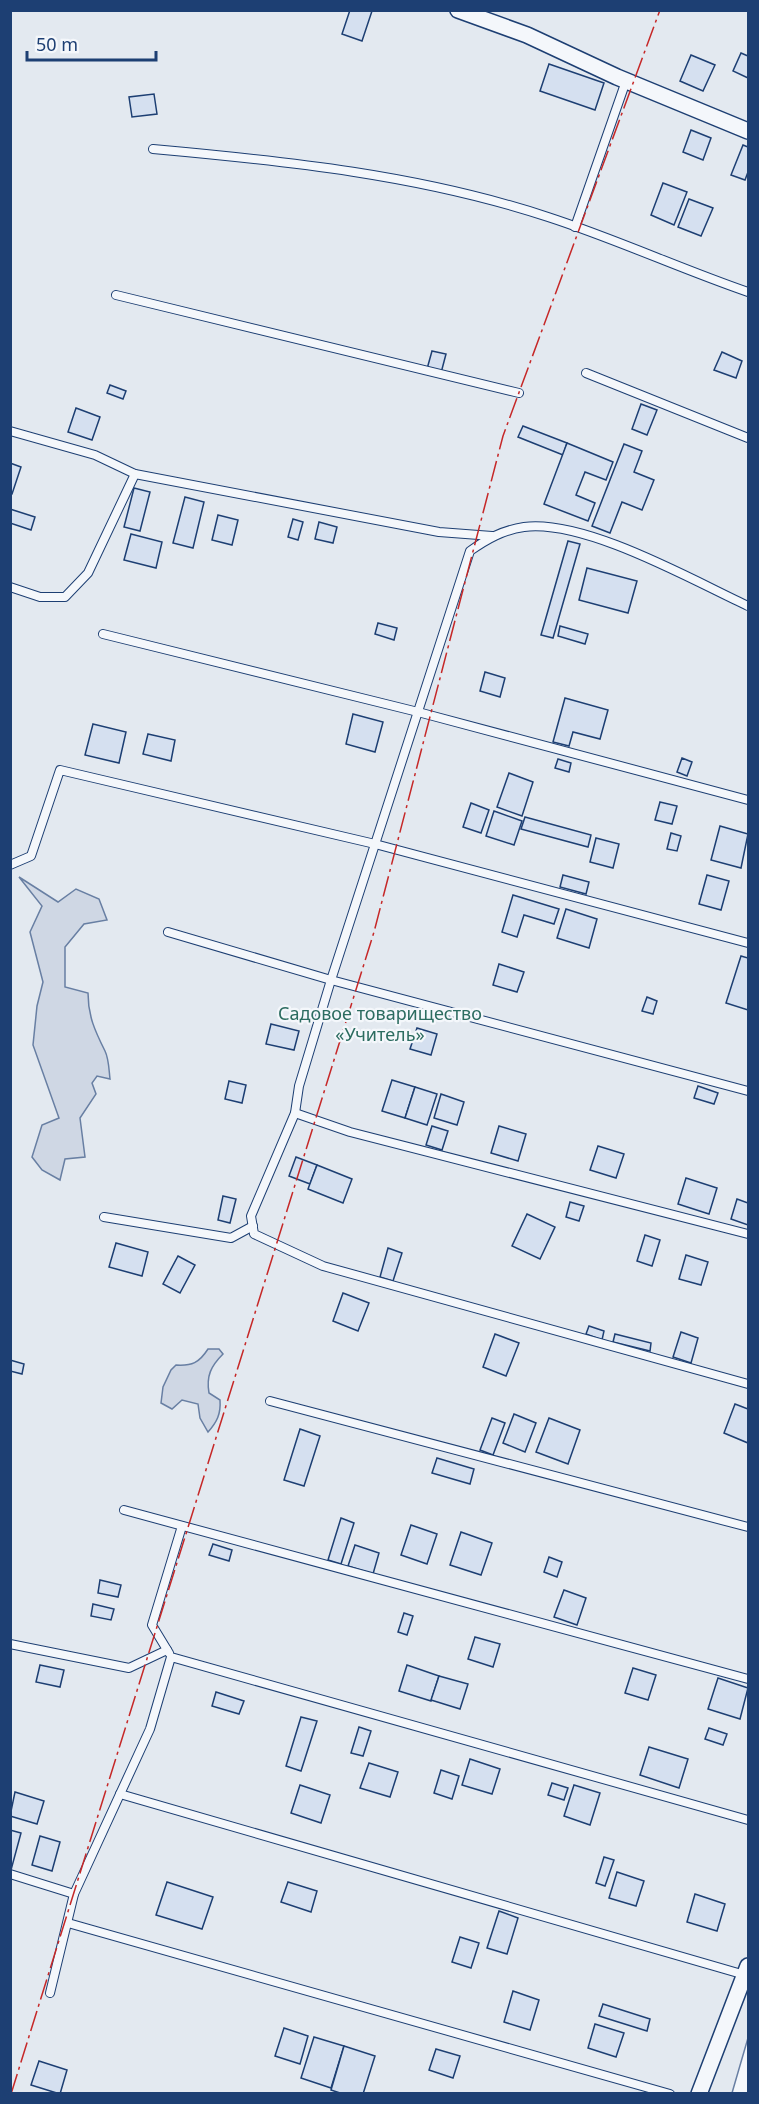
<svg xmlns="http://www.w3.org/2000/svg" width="759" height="2104" font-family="'Noto Sans',sans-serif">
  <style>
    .green { fill: #e3e9f0; stroke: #687fa3; stroke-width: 1.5 }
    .water { fill: #cfd7e4; stroke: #687fa3; stroke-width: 1.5 }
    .building { fill: #d5e0f0; stroke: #1d3f73; stroke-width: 1.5 }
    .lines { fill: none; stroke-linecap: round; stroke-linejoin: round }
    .service-casing { stroke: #1d3f73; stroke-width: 10 }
    .minor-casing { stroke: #1d3f73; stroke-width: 18 }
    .service { stroke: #f4f7fb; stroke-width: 8 }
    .minor { stroke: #f4f7fb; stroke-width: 15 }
    .power { stroke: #c62828; stroke-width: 1.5; stroke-dasharray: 21 4.5 3 4.5; stroke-linecap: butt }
    .labels { text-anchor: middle; stroke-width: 4.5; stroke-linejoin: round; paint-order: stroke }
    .park-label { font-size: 18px; fill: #2c6c60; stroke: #f4f7fb }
  </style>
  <rect width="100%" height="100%" fill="#f4f7fb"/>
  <!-- green -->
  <path class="green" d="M11,11H748V2038L732,2093L11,2094Z"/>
  <!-- water -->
  <g class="water">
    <path d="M19,877L58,902L76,889L99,899L107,920L84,924L65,947V987L88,993C88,1016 95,1031 105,1051C109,1059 109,1071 110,1079L97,1076L92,1083L96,1094L80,1118L85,1157L65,1159L60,1180L42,1170L32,1157L42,1125L59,1118L33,1045L37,1006L43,982L30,932L42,906Z"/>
    <path d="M208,1349H219L223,1354C211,1366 206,1376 209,1393L220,1400C221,1414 217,1422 208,1432L200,1418L198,1404L182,1400L172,1409L161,1403L163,1387L171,1370L176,1365C192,1366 199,1363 208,1349Z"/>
  </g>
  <!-- building -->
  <g class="building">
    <path d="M350,10L372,11L362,41L342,34Z"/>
    <path d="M741,53L748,56V78L733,71Z"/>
    <path d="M691,55L715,65L703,91L680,81Z"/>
    <path d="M549,64L604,83L595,110L540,91Z"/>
    <path d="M154,94L157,114L132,117L129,97Z"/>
    <path d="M691,130L711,138L703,160L683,152Z"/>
    <path d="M743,145L748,147V172L745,180L731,175Z"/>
    <path d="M663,183L687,192L674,225L651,215Z"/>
    <path d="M689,199L713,208L701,236L678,227Z"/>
    <path d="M432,351L446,354L441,373L427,369Z"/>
    <path d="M722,352L742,361L736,378L714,370Z"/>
    <path d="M110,385L126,391L123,399L107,393Z"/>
    <path d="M641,404L657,410L647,435L632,429Z"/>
    <path d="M76,408L100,417L92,440L68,432Z"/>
    <path d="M523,426L567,443L563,455L518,437Z"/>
    <path d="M567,443L613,462L606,480L585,472L576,495L595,503L588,521L544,504Z"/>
    <path d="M624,444L642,451L634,472L654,480L642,510L622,502L610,533L592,526Z"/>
    <path d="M10,463L21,467L12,494H10Z"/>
    <path d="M134,488L150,492L140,531L124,527Z"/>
    <path d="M185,497L204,502L193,548L173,543Z"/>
    <path d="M10,509L35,517L31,530L10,523Z"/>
    <path d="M218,515L238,520L232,545L212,540Z"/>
    <path d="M293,519L303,522L298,540L288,537Z"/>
    <path d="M319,522L337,527L333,543L315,539Z"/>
    <path d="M131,534L162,542L156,568L124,560Z"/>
    <path d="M568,541L580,544L553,638L541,635Z"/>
    <path d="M587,568L637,581L628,613L579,600Z"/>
    <path d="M378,623L397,628L394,640L375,634Z"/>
    <path d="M560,626L588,634L585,644L558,636Z"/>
    <path d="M485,672L505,678L500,697L480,691Z"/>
    <path d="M565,698L608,710L600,739L573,732L569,746L553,742Z"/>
    <path d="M353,714L383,722L375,752L346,744Z"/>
    <path d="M93,724L126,732L119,763L85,755Z"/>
    <path d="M148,734L175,740L171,761L143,754Z"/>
    <path d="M682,758L692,762L687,776L677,772Z"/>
    <path d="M558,759L571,763L569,772L555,768Z"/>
    <path d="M509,773L533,782L522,816L497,807Z"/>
    <path d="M660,802L677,806L672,824L655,820Z"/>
    <path d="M471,803L489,810L481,833L463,827Z"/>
    <path d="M494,811L522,821L514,845L486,836Z"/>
    <path d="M525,817L591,835L588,847L521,829Z"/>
    <path d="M720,826L748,834L741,868L711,860Z"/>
    <path d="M671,833L681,836L677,851L667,849Z"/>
    <path d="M596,838L619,844L613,868L590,862Z"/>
    <path d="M563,875L589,882L586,894L560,887Z"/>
    <path d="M707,875L729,881L721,910L699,904Z"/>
    <path d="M513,895L559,909L554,924L524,915L517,937L502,932Z"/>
    <path d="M566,909L597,919L589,948L557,938Z"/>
    <path d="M741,956L748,958V1010L726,1003Z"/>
    <path d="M499,964L524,972L517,992L493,985Z"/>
    <path d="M647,997L657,1001L653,1014L642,1011Z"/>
    <path d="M271,1024L299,1031L294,1050L266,1044Z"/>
    <path d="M417,1028L437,1034L431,1055L410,1049Z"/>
    <path d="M392,1080L415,1087L405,1118L382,1111Z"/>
    <path d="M229,1081L246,1085L242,1103L225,1099Z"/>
    <path d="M698,1086L718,1093L714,1104L694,1098Z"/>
    <path d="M415,1087L437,1094L427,1125L405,1118Z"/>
    <path d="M441,1094L464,1102L457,1125L434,1118Z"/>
    <path d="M432,1126L448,1131L442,1150L426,1145Z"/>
    <path d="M499,1126L526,1134L518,1161L491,1153Z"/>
    <path d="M598,1146L624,1154L616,1178L590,1170Z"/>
    <path d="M296,1157L317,1165L310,1184L289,1176Z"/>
    <path d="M317,1165L352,1179L343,1203L308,1189Z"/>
    <path d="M686,1178L717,1188L709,1214L678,1204Z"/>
    <path d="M223,1196L236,1199L230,1223L218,1220Z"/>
    <path d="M737,1199L748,1203V1225L731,1219Z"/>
    <path d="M570,1202L584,1206L579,1221L566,1217Z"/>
    <path d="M527,1214L555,1227L540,1259L512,1246Z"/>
    <path d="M645,1235L660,1240L652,1266L637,1261Z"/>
    <path d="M116,1243L148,1252L142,1276L109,1267Z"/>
    <path d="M388,1248L402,1253L393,1281L380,1277Z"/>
    <path d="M686,1255L708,1262L701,1285L679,1279Z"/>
    <path d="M178,1256L195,1265L180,1293L163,1284Z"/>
    <path d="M343,1293L369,1303L358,1331L333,1321Z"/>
    <path d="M589,1326L604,1331L602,1340L586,1334Z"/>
    <path d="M681,1332L698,1338L691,1363L673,1357Z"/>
    <path d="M495,1334L519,1343L506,1376L483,1367Z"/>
    <path d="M615,1334L651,1343L650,1351L613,1342Z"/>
    <path d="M10,1360L24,1364L22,1374L10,1371Z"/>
    <path d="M735,1404L748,1409V1443L724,1433Z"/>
    <path d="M514,1414L536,1423L525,1452L503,1443Z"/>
    <path d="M492,1418L505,1423L493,1455L480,1450Z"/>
    <path d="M549,1418L580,1430L568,1464L536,1452Z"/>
    <path d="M300,1429L320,1436L304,1486L284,1480Z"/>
    <path d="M437,1458L474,1469L470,1484L432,1473Z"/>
    <path d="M341,1518L354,1523L341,1564L328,1560Z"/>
    <path d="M411,1525L437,1534L427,1564L401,1555Z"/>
    <path d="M461,1532L492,1543L481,1575L450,1565Z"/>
    <path d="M213,1544L232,1550L229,1561L209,1555Z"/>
    <path d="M355,1545L379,1553L373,1574L348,1566Z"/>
    <path d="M549,1557L562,1562L557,1577L544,1572Z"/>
    <path d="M100,1580L121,1585L118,1597L98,1593Z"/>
    <path d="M564,1590L586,1598L577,1625L554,1617Z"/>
    <path d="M93,1604L114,1609L111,1620L91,1616Z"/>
    <path d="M404,1613L413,1616L407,1635L398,1632Z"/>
    <path d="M475,1637L500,1644L493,1667L468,1659Z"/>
    <path d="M40,1665L64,1670L60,1687L36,1682Z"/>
    <path d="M407,1665L439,1676L431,1701L399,1691Z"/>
    <path d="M633,1668L656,1675L648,1700L625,1693Z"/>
    <path d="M439,1676L468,1684L460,1709L431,1700Z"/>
    <path d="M718,1678L748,1688L740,1719L708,1709Z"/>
    <path d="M216,1692L244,1701L239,1714L212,1706Z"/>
    <path d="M301,1717L317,1721L301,1771L286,1766Z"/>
    <path d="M359,1727L371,1731L363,1756L351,1753Z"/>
    <path d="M709,1728L727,1734L723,1745L705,1739Z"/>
    <path d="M649,1747L688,1759L679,1788L640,1775Z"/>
    <path d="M470,1759L500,1769L492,1794L462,1785Z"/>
    <path d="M369,1763L398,1772L390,1797L360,1788Z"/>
    <path d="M441,1770L459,1776L452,1799L434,1793Z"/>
    <path d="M552,1783L568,1788L564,1800L548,1795Z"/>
    <path d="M300,1785L330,1795L321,1823L291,1813Z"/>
    <path d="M574,1785L600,1793L590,1825L564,1816Z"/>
    <path d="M15,1792L44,1801L37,1824L10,1816Z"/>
    <path d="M10,1830L21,1833L11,1870H10Z"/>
    <path d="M40,1836L60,1842L52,1871L32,1865Z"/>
    <path d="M604,1857L614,1860L605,1886L596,1883Z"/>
    <path d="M617,1872L644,1881L636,1906L609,1898Z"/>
    <path d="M167,1882L213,1897L202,1929L156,1915Z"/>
    <path d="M288,1882L317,1891L311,1912L281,1902Z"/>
    <path d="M695,1894L725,1904L717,1931L687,1922Z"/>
    <path d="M499,1911L518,1918L507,1954L487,1948Z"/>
    <path d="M460,1937L479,1943L471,1968L452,1962Z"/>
    <path d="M513,1991L539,2000L530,2030L504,2022Z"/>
    <path d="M603,2004L650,2019L647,2031L599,2016Z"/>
    <path d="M595,2024L624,2033L616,2057L588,2048Z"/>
    <path d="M284,2028L308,2036L300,2064L275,2056Z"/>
    <path d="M314,2037L344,2046L331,2088L301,2078Z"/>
    <path d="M344,2046L375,2056L363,2094H343L331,2090Z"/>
    <path d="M436,2049L460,2056L453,2078L429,2070Z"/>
    <path d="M39,2061L67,2070L60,2094L31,2085Z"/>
  </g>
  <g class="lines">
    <defs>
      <g id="service">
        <path d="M153,149C286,161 421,175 548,217C616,239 681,269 748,292"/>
        <path d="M575,227L626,81"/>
        <path d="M116,295L519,393"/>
        <path d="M586,373L748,438"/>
        <path d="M10,431L95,455L135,474L439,532L492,536"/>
        <path d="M10,587L40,597H65L88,573L135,474"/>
        <path d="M748,606C692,580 585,519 524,527C503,530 487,539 470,551L331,980L299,1086L295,1113L251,1216L254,1234L323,1266L748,1384"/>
        <path d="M103,634L418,712L748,800"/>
        <path d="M10,865L31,856L60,770L375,844L748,943"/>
        <path d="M168,932L331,980L748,1091"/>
        <path d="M295,1113L350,1132L748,1234"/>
        <path d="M104,1217L231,1238L253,1226"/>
        <path d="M270,1401L748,1527"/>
        <path d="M124,1510L748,1679"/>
        <path d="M10,1644L129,1668L167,1650"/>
        <path d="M169,1653L152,1625L182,1526"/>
        <path d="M120,1794L745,1975"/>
        <path d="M10,1874L74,1894L150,1729L171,1657L748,1820"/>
        <path d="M68,1923L670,2094"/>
        <path d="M50,1993L74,1894"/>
      </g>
      <g id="minor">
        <path d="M458,10L527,35L617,77L748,131"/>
        <path d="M699,2094L748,1966"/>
      </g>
    </defs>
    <!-- service casing -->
    <use href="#service" class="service-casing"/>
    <!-- minor casing -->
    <use href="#minor" class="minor-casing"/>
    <!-- service -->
    <use href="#service" class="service"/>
    <!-- minor -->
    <use href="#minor" class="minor"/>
    <!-- power -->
    <path class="power" d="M11,2094L374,932L503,436L660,10"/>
  </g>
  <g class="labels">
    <!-- park labels -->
    <g class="park-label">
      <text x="380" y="1020">Садовое товарищество<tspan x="380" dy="21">«Учитель»</tspan></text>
    </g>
  </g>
  <!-- border -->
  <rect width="759" height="2104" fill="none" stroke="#1d3f73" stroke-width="24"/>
  <!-- scale -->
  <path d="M27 51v9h129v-9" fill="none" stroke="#1d3f73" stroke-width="3"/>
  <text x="36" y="51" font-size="18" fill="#1d3f73" stroke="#f4f7fb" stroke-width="4.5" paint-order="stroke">50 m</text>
</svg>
